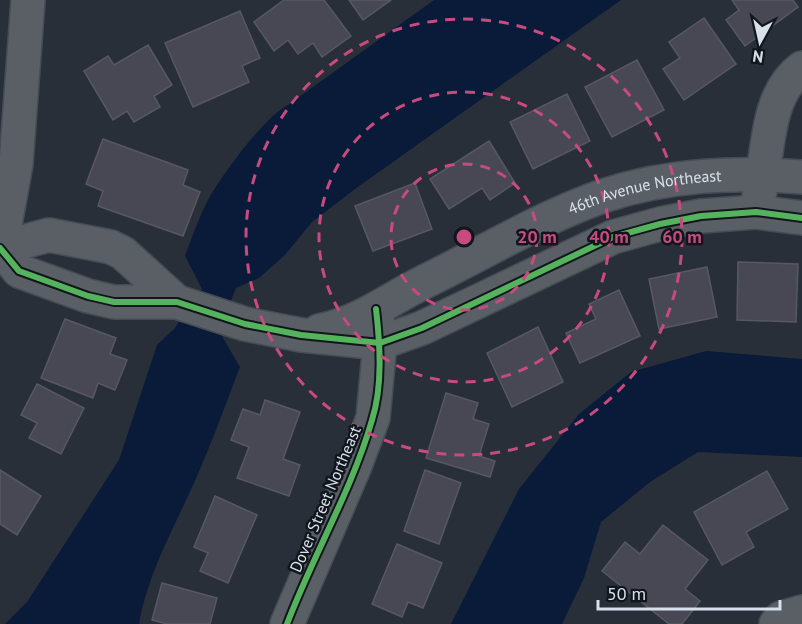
<svg xmlns="http://www.w3.org/2000/svg" width="802" height="624" font-family="'PT Sans',sans-serif">
  <style>
    .water { fill: #091b38 }
    .building { fill: #484854; stroke: #575861; stroke-width: 1.5 }
    .lines { fill: none; stroke-linecap: round; stroke-linejoin: round }
    .minor-casing { stroke: #454c54; stroke-width: 36 }
    .minor { stroke: #595f65; stroke-width: 33 }
    .cycleway-casing { stroke: #11161d; stroke-width: 10 }
    .cycleway { stroke: #56b35d; stroke-width: 6 }
    .ring { fill: none; stroke: #c84a7f; stroke-width: 3; stroke-dasharray: 10 8 }
    .labels { text-anchor: middle; stroke-width: 5; stroke-linejoin: round; paint-order: stroke }
    .street-label { font-size: 16px; fill: #d8e0eb; stroke: #11161d }
    .centre { fill: #c84a7f; stroke: #11161d; stroke-width: 3 }
    .ring-label { font-size: 18px; text-anchor: middle; font-weight: bold; fill: #c84a7f; stroke: #11161d; stroke-width: 5; stroke-linejoin: round; paint-order: stroke }
  </style>
  <rect width="100%" height="100%" fill="#282f39"/>
  <!-- water -->
  <g class="water">
    <path d="M434,0H621L355,189L312,222L285,255L259,278L236,288L219,331L240,367C225,406 211,445 194,483C173,530 148,573 139,624H5L27,602L119,460L157,345L174,329L202,289L185,256C192,238 199,217 208,200C222,175 264,117 288,105Z"/>
    <path d="M706,351L802,359V457L698,452L650,482L601,522L584,578L562,624H451L519,489L579,414L631,372Z"/>
  </g>
  <!-- building -->
  <g class="building">
    <path d="M284,0H324L351,36L322,57L313,43L298,54L288,40L274,51L254,22Z"/>
    <path d="M349,0H391L363,20Z"/>
    <path d="M732,0H793L798,7L745,46L726,20L739,10Z"/>
    <path d="M240,11L260,58L242,66L249,82L193,107L165,43Z"/>
    <path d="M704,18L736,64L684,100L663,69L680,58L669,42Z"/>
    <path d="M148,45L172,85L154,96L160,107L134,122L127,111L113,120L84,71L108,56L114,65Z"/>
    <path d="M637,60L664,110L612,137L585,87Z"/>
    <path d="M567,94L590,141L533,169L510,122Z"/>
    <path d="M103,139L188,170L183,185L200,192L183,236L98,206L103,191L86,184Z"/>
    <path d="M489,141L515,183L490,200L482,188L449,209L430,179Z"/>
    <path d="M415,183L432,229L373,251L355,206Z"/>
    <path d="M738,262L798,264L796,322L737,320Z"/>
    <path d="M707,267L717,317L659,329L649,279Z"/>
    <path d="M619,290L640,336L580,363L566,333L596,319L589,304Z"/>
    <path d="M65,319L116,338L110,354L127,360L115,390L98,383L93,398L41,378Z"/>
    <path d="M538,327L563,382L512,407L487,353Z"/>
    <path d="M37,384L84,408L61,454L29,438L37,423L21,415Z"/>
    <path d="M446,393L478,403L473,419L489,424L479,456L495,461L490,477L426,458Z"/>
    <path d="M265,400L300,412L283,459L300,465L289,496L237,478L249,447L231,440L243,409L260,415Z"/>
    <path d="M0,470L41,496L17,535L0,524Z"/>
    <path d="M425,470L461,483L439,544L404,531Z"/>
    <path d="M767,471L788,509L746,532L754,547L722,565L694,512Z"/>
    <path d="M215,496L257,515L228,583L200,571L208,553L194,547Z"/>
    <path d="M663,525L708,560L685,589L700,601L682,624H669L602,571L625,542L640,554Z"/>
    <path d="M397,544L442,563L423,608L408,602L402,617L372,604Z"/>
    <path d="M162,583L217,598L210,624H167L152,620Z"/>
  </g>
  <g class="lines">
    <defs>
      <g id="minor">
        <path d="M759,196C769,153 765,95 802,68"/>
        <path d="M0,248L49,235L111,247L123,253L177,302"/>
        <path d="M1,248L19,271L88,296L114,302H177L245,324L301,335L380,343L422,328L613,237L660,224L701,216L756,212L802,218"/>
        <path d="M0,252L16,164L28,0"/>
        <path id="s1" d="M319,331C361,323 392,297 430,279C487,251 543,217 603,196C668,174 735,172 802,177"/>
        <path d="M287,624L354,468L373,418L380,343L377,320"/>
        <path d="M776,624L781,618L802,612"/>
      </g>
    </defs>
    <!-- minor casing -->
    <use href="#minor" class="minor-casing"/>
    <!-- minor -->
    <use href="#minor" class="minor"/>
    <defs>
      <g id="cycleway">
        <path d="M0,248L19,271L88,296L114,302H177L245,324L301,335L380,343L422,328L613,237L660,224L701,216L756,212L802,218"/>
        <path d="M287,624C313,555 352,490 372,420C383,385 380,344 376,309"/>
      </g>
    </defs>
    <!-- cycleway casing -->
    <use href="#cycleway" class="cycleway-casing"/>
    <!-- cycleway -->
    <use href="#cycleway" class="cycleway"/>
  </g>
  <!-- distance rings -->
  <g class="ring">
    <circle cx="464" cy="237" r="73"/>
    <circle cx="464" cy="237" r="145"/>
    <circle cx="464" cy="237" r="218"/>
  </g>
  <g class="labels">
    <!-- street labels -->
    <g class="street-label">
      <text dy="6" stroke="none"><textPath href="#s1" startOffset="357">46th Avenue Northeast</textPath></text>
      <text transform="translate(325 499) rotate(-67)" y="6">Dover Street Northeast</text>
    </g>
  </g>
  <circle cx="464" cy="237" r="9" class="centre"/>
  <g class="ring-label">
    <text x="537" y="243">20 m</text>
    <text x="609" y="243">40 m</text>
    <text x="682" y="243">60 m</text>
  </g>
  <!-- north arrow -->
  <g transform="translate(760 42) rotate(188)" stroke="#11161d" stroke-width="4.5" paint-order="stroke">
  <path d="M0-4.5L10 22L0 15L-10 22Z" fill="#d8e0eb"/>
  <text y="-9" font-size="16" font-weight="bold" text-anchor="middle" fill="#d8e0eb">N</text>
  </g>
  <!-- scale -->
  <path d="M598 600v9h182v-9" fill="none" stroke="#d8e0eb" stroke-width="3"/>
  <text x="607" y="600" font-size="18" fill="#d8e0eb" stroke="#11161d" stroke-width="4.5" paint-order="stroke">50 m</text>
</svg>
